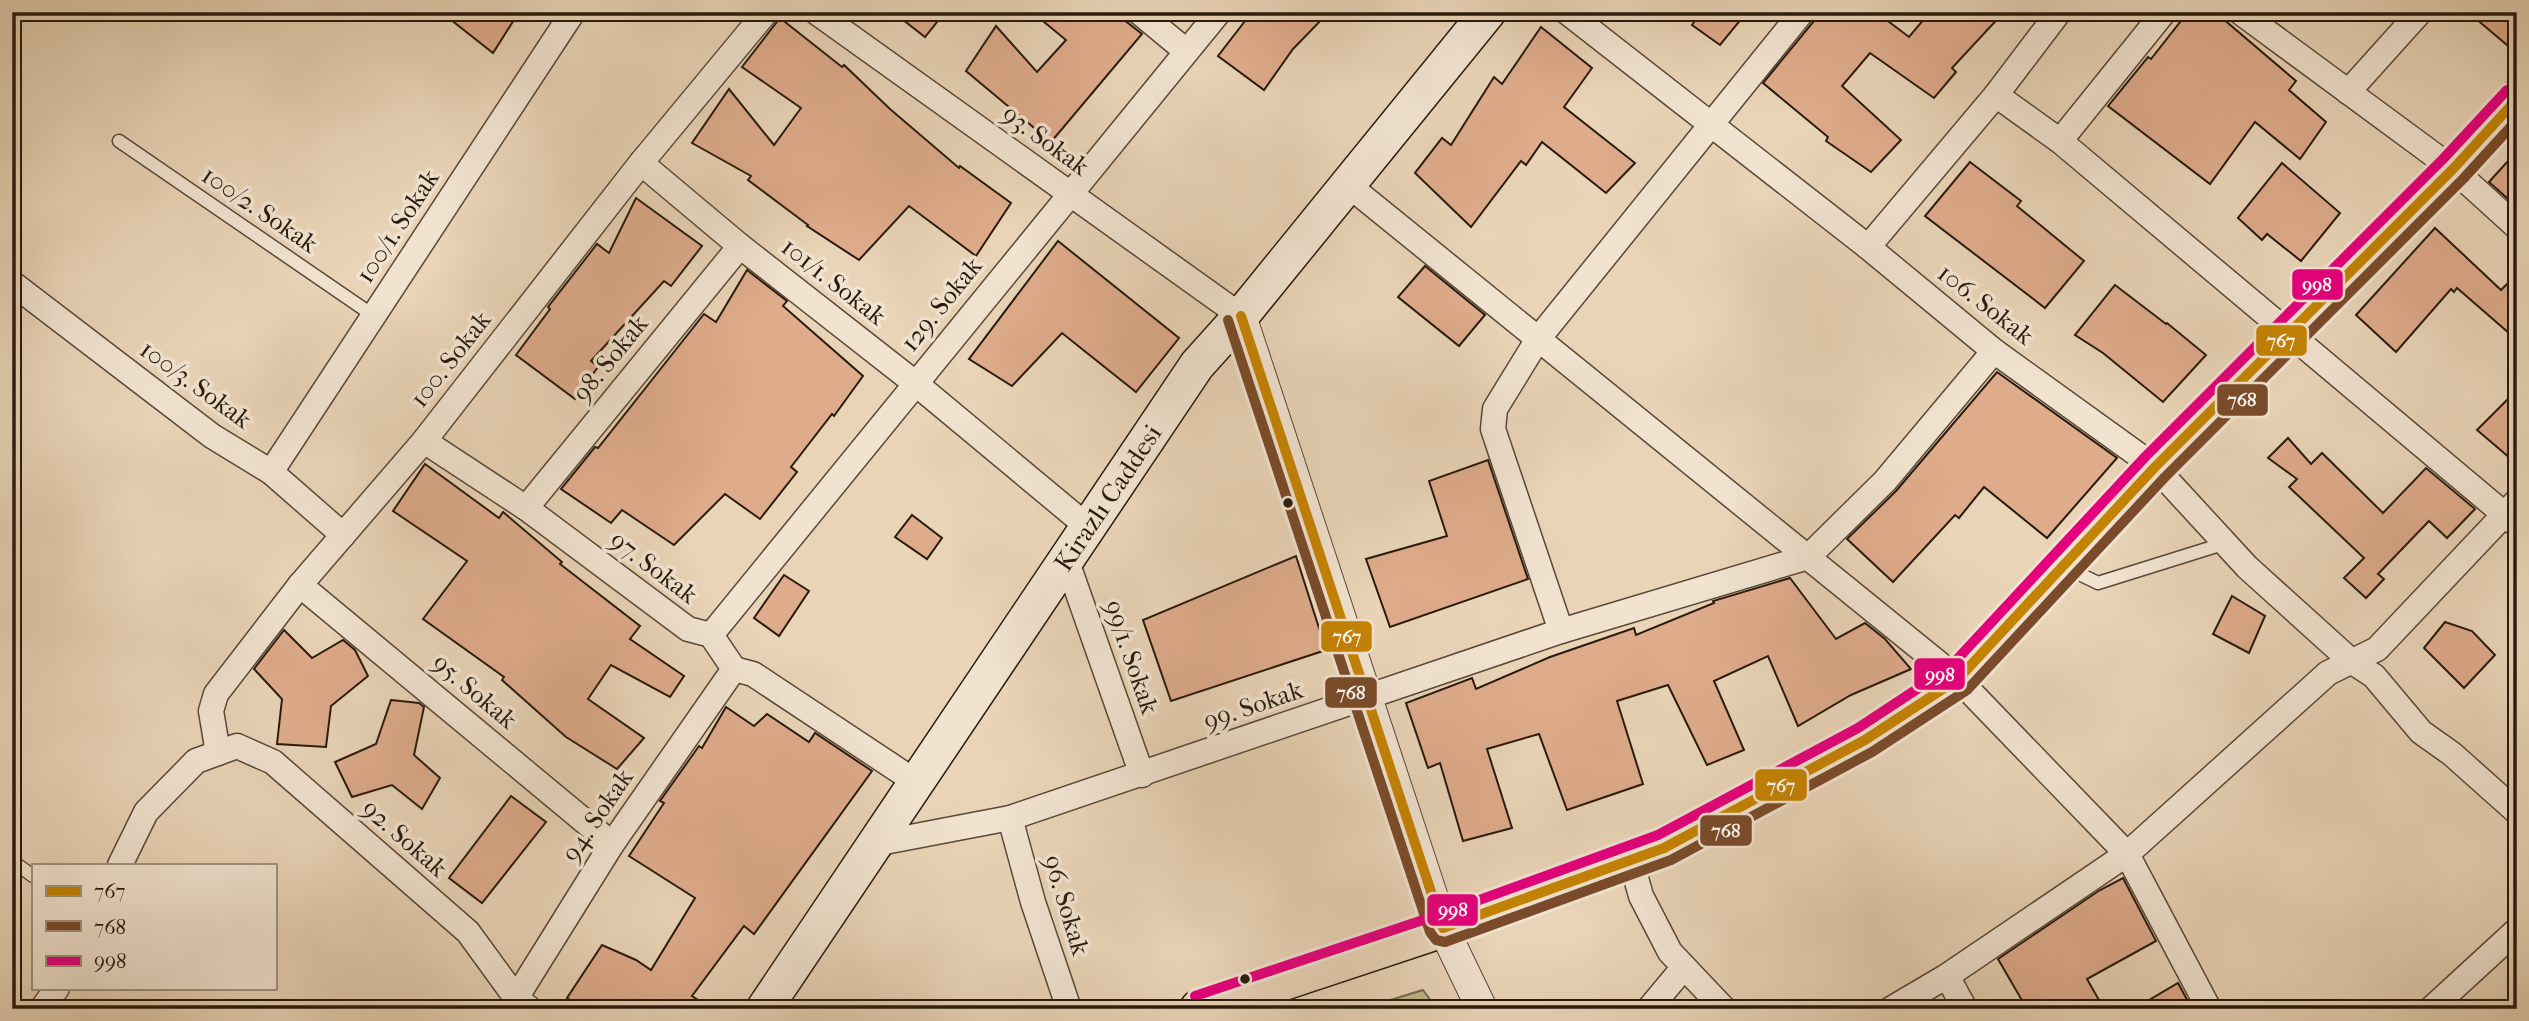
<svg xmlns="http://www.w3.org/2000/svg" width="2529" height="1021" font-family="'IM FELL French Canon',serif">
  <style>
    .green { fill: #bfba89; stroke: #746a4b; stroke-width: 2 }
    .building { fill: #deab8b; stroke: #291a0d; stroke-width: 2 }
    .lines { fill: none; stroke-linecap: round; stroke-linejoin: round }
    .service-casing { stroke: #594838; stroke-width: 15 }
    .minor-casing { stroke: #594838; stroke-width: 27 }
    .tertiary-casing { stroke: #594838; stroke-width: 32 }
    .secondary-casing { stroke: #291a0d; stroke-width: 38 }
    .primary-casing { stroke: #291a0d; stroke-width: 41 }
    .service { stroke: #f1e3d0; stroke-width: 12 }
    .minor { stroke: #f1e3d0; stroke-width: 24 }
    .tertiary { stroke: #f1e3d0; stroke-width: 30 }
    .secondary { stroke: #f1e3d0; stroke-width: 35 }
    .primary { stroke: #e9d4b7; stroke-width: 38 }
    .bus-1-casing { stroke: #f1e3d0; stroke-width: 16 }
    .bus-2-casing { stroke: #f1e3d0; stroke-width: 16 }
    .bus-3-casing { stroke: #f1e3d0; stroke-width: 16 }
    .bus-1 { stroke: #c48303; stroke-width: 10 }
    .bus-2 { stroke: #7a4b2a; stroke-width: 10 }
    .bus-3 { stroke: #e5007d; stroke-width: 10 }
    .bus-dot { fill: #291a0d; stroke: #f1e3d0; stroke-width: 2.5 }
    .labels { text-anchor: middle; stroke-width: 7; stroke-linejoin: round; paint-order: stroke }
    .street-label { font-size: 26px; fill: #291a0d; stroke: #f1e3d0 }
    .line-badge { stroke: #f1e3d0; stroke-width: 2.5 }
    .badge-label { font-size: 19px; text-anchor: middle; font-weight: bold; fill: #fff }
  </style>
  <rect width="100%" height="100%" fill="#e9d4b7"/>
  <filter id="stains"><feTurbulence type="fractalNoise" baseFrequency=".00286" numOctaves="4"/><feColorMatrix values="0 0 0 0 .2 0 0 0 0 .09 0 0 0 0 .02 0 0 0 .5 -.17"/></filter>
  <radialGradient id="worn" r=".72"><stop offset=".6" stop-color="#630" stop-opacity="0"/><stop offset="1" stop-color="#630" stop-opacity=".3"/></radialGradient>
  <!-- green -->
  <path class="green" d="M1423,990L1437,1009H1361Z"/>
  <!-- building -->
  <g class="building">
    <path d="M441,12H519L493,53Z"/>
    <path d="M893,12H945L925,37Z"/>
    <path d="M1032,12H1114L1142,34L1051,142L966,71L996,26L1037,72L1066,40Z"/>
    <path d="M1252,12H1329L1293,49L1264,90L1218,56Z"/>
    <path d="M1701,12H1747L1720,45L1692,25Z"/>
    <path d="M1818,12H1876L1909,37L1930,12H2004L1952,68L1956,72L1934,98L1870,53L1842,86L1901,140L1871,172L1826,141L1828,137L1763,83L1814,21Z"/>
    <path d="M2188,12H2215L2296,81L2289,90L2326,122L2300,159L2255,122L2210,184L2108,106L2148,57L2151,59Z"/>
    <path d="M2468,12H2517V33L2507,45Z"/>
    <path d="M780,18L842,67L844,65L890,109L959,168L960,166L1011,203L976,256L909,206L859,260L807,226L808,225L748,180L751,176L692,143L729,89L774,145L801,108L742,67Z"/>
    <path d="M1541,27L1592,68L1564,107L1635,163L1606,193L1542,142L1526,165L1521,161L1471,227L1415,173L1442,138L1451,145L1494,77L1502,84Z"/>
    <path d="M2517,151V207L2489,182Z"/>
    <path d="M1970,162L2021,201L2017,206L2084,261L2045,308L1925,216Z"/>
    <path d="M2282,163L2340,213L2301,261L2267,234L2262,240L2238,218Z"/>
    <path d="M636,198L702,246L671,286L664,281L591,361L598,367L575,399L516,355L550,309L548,307L597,244L609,253Z"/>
    <path d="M2435,228L2501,290L2517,274V340L2457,288L2454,292L2451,289L2396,352L2356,315Z"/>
    <path d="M1058,241L1179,338L1136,392L1062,333L1012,386L969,359Z"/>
    <path d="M1425,266L1485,315L1459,346L1398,297Z"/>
    <path d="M747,270L787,301L783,306L863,376L834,416L832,414L791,467L797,472L760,519L725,494L674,545L622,510L611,523L561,489L595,447L598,448L704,314L716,322Z"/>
    <path d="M2115,285L2166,324L2167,323L2206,355L2163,402L2103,353L2075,335Z"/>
    <path d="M1997,372L2117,458L2047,538L1984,487L1959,518L1955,515L1893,582L1847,539L1896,491Z"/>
    <path d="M2517,390V464L2477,430Z"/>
    <path d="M2288,438L2311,464L2322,453L2383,513L2426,468L2475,509L2447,538L2429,521L2378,574L2384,579L2366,598L2344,578L2364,558L2289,487L2297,479L2268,458Z"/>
    <path d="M1488,460L1528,579L1390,627L1366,559L1447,536L1429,481Z"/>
    <path d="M425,464L499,518L503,512L562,562L560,564L640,626L630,639L684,676L670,697L611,665L588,699L644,738L617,769L566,737L502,680L504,677L423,619L467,561L393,511Z"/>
    <path d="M912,515L942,538L927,559L895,537Z"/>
    <path d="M1296,556L1326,650L1171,701L1143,620Z"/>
    <path d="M784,575L809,591L779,636L754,618Z"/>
    <path d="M1790,578L1836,639L1865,623L1885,639L1911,669L1851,695L1798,726L1768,656L1714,681L1744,750L1707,765L1668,685L1617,701L1643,784L1567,810L1539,734L1487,749L1512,828L1463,841L1440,763L1428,768L1406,703L1472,678L1476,689L1550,657L1634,628L1636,635L1714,603L1713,601Z"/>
    <path d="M2232,596L2265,616L2249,653L2213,634Z"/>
    <path d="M2445,622L2472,631L2495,655L2464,688L2424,648Z"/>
    <path d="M284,630L312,658L343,640L355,650L368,676L331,706L326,747L277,744L282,699L254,669Z"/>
    <path d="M391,700L419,703L424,707L414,755L440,778L422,809L392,785L352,797L335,762L376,744Z"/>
    <path d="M726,707L754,726L767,714L809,742L815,733L872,771L754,934L744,926L692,996L712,1009H584L567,998L602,945L636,960L651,970L695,898L629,856L664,803L660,801L699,746L702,748Z"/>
    <path d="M511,796L546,822L482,903L449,878Z"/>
    <path d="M2123,878L2156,941L2087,979L2104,1009H2027L1998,959L2100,890Z"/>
    <path d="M2178,983L2192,1009H2134Z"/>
  </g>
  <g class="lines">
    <defs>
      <g id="service">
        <path d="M119,141L374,316"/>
        <path d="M2067,568L2098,583L2226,543"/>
        <path d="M12,861L33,876"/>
      </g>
      <g id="minor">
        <path d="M816,12L1241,316"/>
        <path d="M1139,12L1186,51"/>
        <path d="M1567,12L1868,247L1994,351L2155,467L2247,567L2351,661L2374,676L2421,732L2452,754L2517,812"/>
        <path d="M2240,12L2453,169L2517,227"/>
        <path d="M2348,92L2420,12"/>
        <path d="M1996,95L2060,141L2516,524"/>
        <path d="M2060,141L2164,12"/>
        <path d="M641,163L740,246L915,383L1088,527"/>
        <path d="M1347,184L1958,679L2127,854L2209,1009"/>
        <path d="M1868,247L1996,95L2059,12"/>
        <path d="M12,283L212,436L271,472L343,535"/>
        <path d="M424,441L526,508L688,629L711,635L734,669L753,674L916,782"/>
        <path d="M271,472L573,12"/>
        <path d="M526,508L740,246"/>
        <path d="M1066,559L1142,775"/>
        <path d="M300,585L612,844"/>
        <path d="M1561,631L1493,429L1495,409L1538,339L1802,12"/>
        <path d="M711,635L1219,12"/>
        <path d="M218,753L211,711L216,694L300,585L424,441L641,163L766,12"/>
        <path d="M1010,818L1033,902L1069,1009"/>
        <path d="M874,844L1010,818L1561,631L1808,557L1885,481L1994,351"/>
        <path d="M1631,860L1641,896L1670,952L1724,1009"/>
        <path d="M120,865L146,812L196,761L237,746L273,762L468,932L516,998L530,1009"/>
        <path d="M1947,976L1965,1009"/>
        <path d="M516,998L612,844L734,669"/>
        <path d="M42,1009L57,988"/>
        <path d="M1649,1009L1684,967"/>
        <path d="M1891,1009L1947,976L2127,854L2328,673L2377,649L2517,501"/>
        <path d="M2431,1009L2517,930"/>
      </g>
      <path id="tertiary" d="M1241,316L1443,928L1482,1009"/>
      <g id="secondary">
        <path id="s1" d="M764,1009L1197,365L1241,316L1488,12"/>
      </g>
      <path id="primary" d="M1199,1009L1443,928L1664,848L1865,740L1958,679L2155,467L2453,169L2517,99"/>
    </defs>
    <!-- service casing -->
    <use href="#service" class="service-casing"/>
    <!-- minor casing -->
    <use href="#minor" class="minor-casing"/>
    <!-- tertiary casing -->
    <use href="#tertiary" class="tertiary-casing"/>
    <!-- secondary casing -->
    <use href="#secondary" class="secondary-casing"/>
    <!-- primary casing -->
    <use href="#primary" class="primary-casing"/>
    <!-- service -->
    <use href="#service" class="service"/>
    <!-- minor -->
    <use href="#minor" class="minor"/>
    <!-- tertiary -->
    <use href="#tertiary" class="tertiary"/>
    <!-- secondary -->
    <use href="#secondary" class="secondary"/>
    <!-- primary -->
    <use href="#primary" class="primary"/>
    <defs>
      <path id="bus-1" d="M1241,316L1443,928L1664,848L1865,740L1958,679L2155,467L2453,169L2517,99"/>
      <path id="bus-2" d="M1228,320L1430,932L1436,940L1445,942L1671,860L1872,752L1967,690L2165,477L2463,179L2517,120"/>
      <path id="bus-3" d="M1195,996L1438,915L1658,835L1858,728L1949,668L2145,457L2443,159L2507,90"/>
    </defs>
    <!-- bus-1 casing -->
    <use href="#bus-1" class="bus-1-casing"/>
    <!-- bus-2 casing -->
    <use href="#bus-2" class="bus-2-casing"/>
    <!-- bus-3 casing -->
    <use href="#bus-3" class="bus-3-casing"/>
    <!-- bus-1 -->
    <use href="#bus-1" class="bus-1"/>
    <!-- bus-2 -->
    <use href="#bus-2" class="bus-2"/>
    <!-- bus-3 -->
    <use href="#bus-3" class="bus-3"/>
  </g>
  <!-- markers -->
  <g class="bus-dot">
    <circle cx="1288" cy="503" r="6"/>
    <circle cx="1245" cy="979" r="6"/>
  </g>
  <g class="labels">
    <!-- street labels -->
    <g class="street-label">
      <text transform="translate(1046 140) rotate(36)" y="9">93. Sokak</text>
      <text transform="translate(260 209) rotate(34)" y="9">100/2. Sokak</text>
      <text transform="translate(397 226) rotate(-57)" y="9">100/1. Sokak</text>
      <text transform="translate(834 281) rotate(38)" y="9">101/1. Sokak</text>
      <text transform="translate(941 304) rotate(-51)" y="9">129. Sokak</text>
      <text transform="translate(1986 304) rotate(38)" y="9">106. Sokak</text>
      <text transform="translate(610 358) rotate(-51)" y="9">98. Sokak</text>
      <text transform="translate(450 359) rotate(-52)" y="9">100. Sokak</text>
      <text transform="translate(196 384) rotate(36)" y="9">100/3. Sokak</text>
      <text dy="9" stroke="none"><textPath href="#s1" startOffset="616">Kirazlı Caddesi</textPath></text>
      <text transform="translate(654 567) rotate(37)" y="9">97. Sokak</text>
      <text transform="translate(1132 657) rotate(71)" y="9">99/1. Sokak</text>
      <text transform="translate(475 691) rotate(40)" y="9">95. Sokak</text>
      <text transform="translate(1253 705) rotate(-19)" y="9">99. Sokak</text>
      <text transform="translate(597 815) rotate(-56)" y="9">94. Sokak</text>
      <text transform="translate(405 838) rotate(41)" y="9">92. Sokak</text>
      <text transform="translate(1067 905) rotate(73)" y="9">96. Sokak</text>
    </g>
  </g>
  <g class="line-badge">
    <rect x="2291" y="268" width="53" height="33" rx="7" fill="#e5007d"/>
    <rect x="2255" y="324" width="53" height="33" rx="7" fill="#c48303"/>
    <rect x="2216" y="383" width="53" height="34" rx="7" fill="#7a4b2a"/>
    <rect x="1320" y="620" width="53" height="33" rx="7" fill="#c48303"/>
    <rect x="1913" y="657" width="53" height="34" rx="7" fill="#e5007d"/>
    <rect x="1324" y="676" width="54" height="33" rx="7" fill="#7a4b2a"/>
    <rect x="1754" y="768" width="54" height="34" rx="7" fill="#c48303"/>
    <rect x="1699" y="814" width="54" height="33" rx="7" fill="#7a4b2a"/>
    <rect x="1426" y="893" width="53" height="34" rx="7" fill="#e5007d"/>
  </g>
  <g class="badge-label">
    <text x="2317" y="291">998</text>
    <text x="2281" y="347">767</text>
    <text x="2242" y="406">768</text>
    <text x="1347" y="643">767</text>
    <text x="1940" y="681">998</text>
    <text x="1351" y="699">768</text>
    <text x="1781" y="792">767</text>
    <text x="1726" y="837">768</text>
    <text x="1453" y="916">998</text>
  </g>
  <!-- margin -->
  <rect width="2529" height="1021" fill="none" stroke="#e9d4b7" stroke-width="42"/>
  <rect x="14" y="14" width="2501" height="993" fill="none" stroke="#291a0d" stroke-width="3.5"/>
  <rect x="21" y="21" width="2487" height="979" fill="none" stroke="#291a0d" stroke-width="2"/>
  <!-- legend -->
  <rect x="32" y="864" width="245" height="126" fill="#f1e3d0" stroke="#a19382" stroke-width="2"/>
  <rect x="46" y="886" width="35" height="10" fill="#c48303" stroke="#a19382" stroke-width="2"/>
  <text x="94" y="898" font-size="21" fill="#291a0d">767</text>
  <rect x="46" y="921" width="35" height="10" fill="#7a4b2a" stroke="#a19382" stroke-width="2"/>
  <text x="94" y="934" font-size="21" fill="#291a0d">768</text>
  <rect x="46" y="956" width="35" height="10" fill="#e5007d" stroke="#a19382" stroke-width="2"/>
  <text x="94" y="968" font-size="21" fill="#291a0d">998</text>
  <rect width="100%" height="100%" filter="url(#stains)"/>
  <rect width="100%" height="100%" fill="url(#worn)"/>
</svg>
